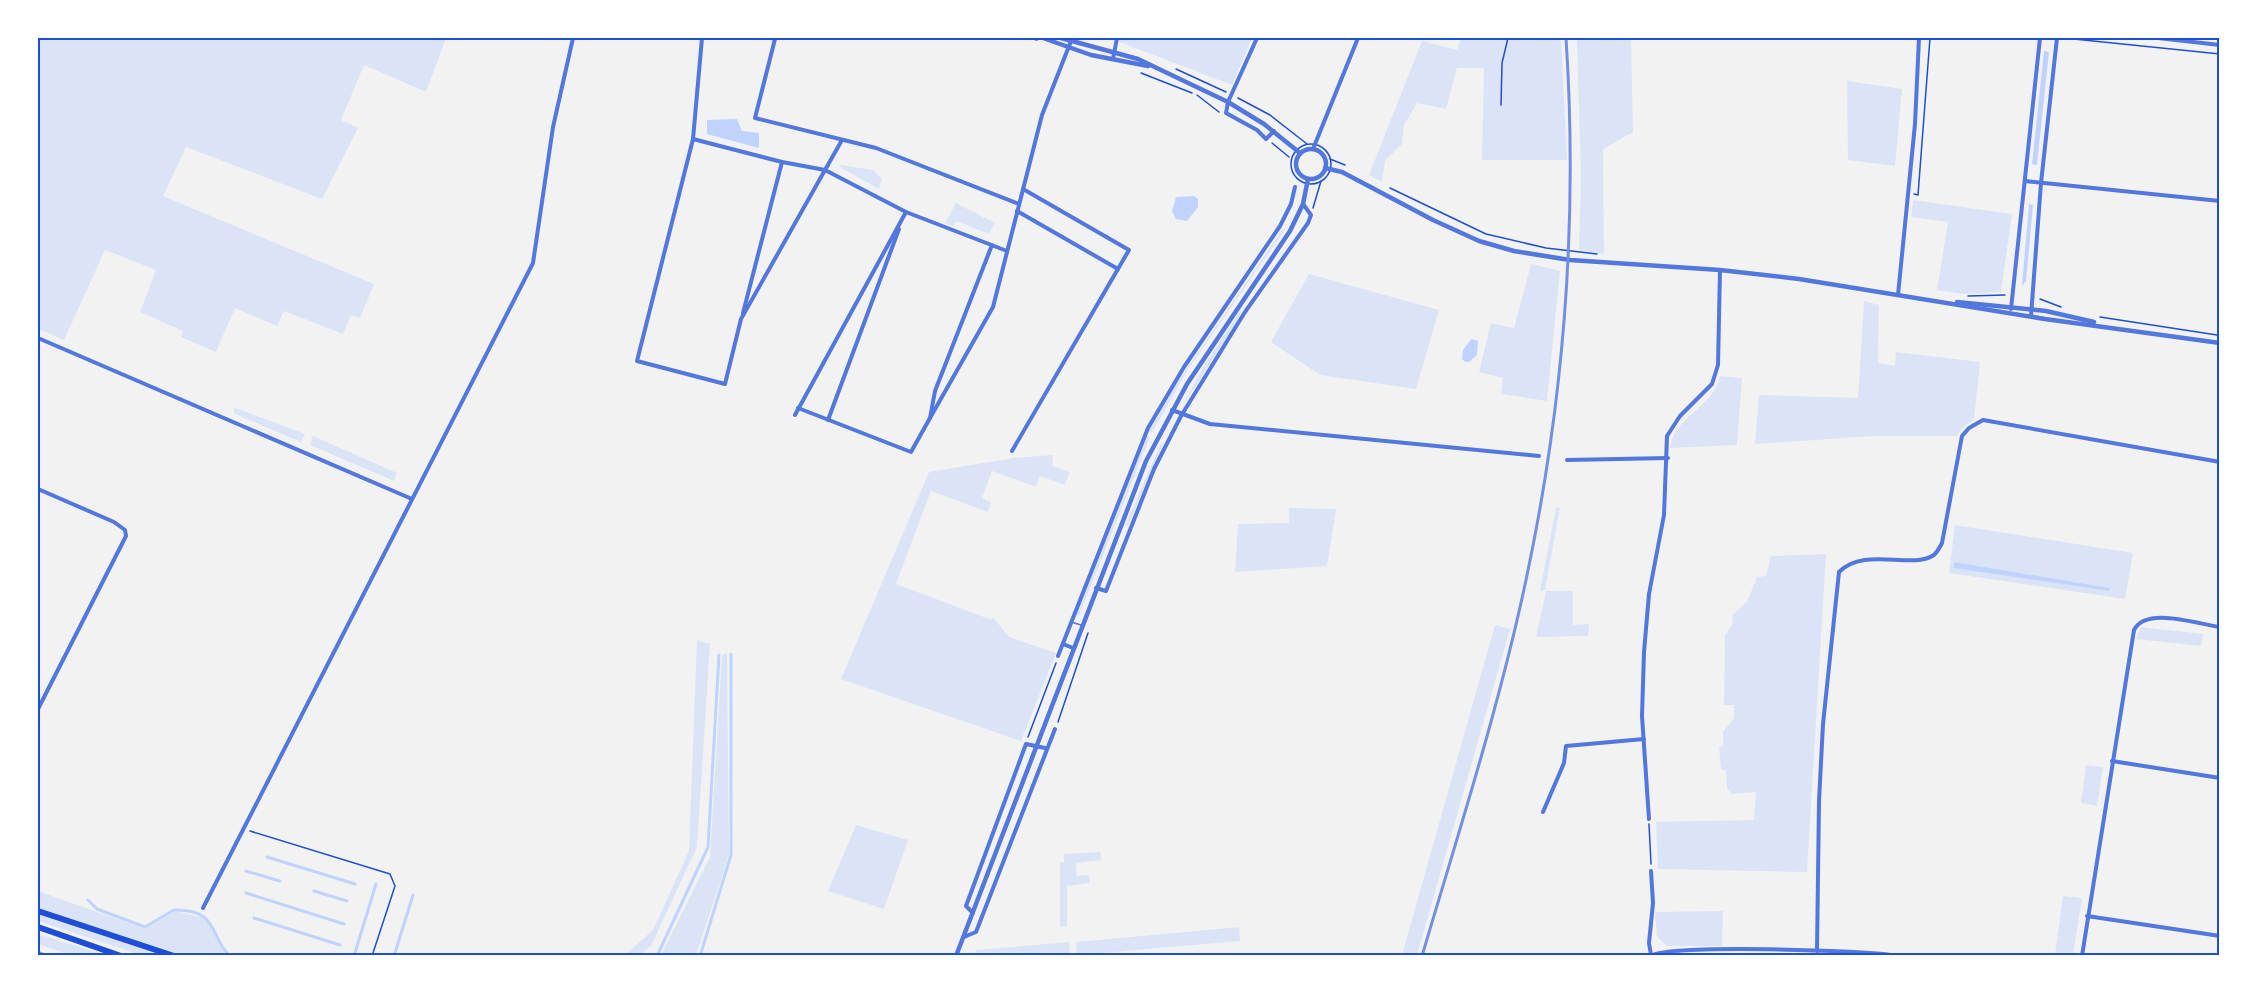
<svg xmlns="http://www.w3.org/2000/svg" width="2257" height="993" font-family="Helvetica,sans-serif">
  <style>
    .green { fill: #dbe4f7 }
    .water { fill: #bfd3fe }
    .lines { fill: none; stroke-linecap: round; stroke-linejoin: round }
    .stream { stroke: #bfd3fe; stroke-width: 3 }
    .path { stroke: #1d4ed8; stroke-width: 1.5 }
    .service { stroke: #5277de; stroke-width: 1.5 }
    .minor { stroke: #5277de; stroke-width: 4 }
    .tertiary { stroke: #5277de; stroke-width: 4.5 }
    .primary { stroke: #1d4ed8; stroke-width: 6 }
    .rail { stroke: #7290e2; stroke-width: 3 }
    .neatline { fill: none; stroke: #1d4ed8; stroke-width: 2 }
  </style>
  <rect width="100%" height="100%" fill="#f2f2f2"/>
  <!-- green -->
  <g class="green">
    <path d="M38,38H446L426,92L364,65L341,120L358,128L322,199L186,147L163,196L374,284L360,318L351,315L343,334L284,311L277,326L235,308L216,352L181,337L183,331L140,312L156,270L105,250L64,340L38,329Z"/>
    <path d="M1117,38H1252L1232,85L1117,41Z"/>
    <path d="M1461,38H1561L1567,160H1482L1484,68H1457L1446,109L1417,103L1404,125L1402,144L1385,161L1382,182L1369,175L1422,41L1457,50Z"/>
    <path d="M1577,38H1631L1633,132L1603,149L1604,254L1579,250L1581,178Z"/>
    <path d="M1847,81L1902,89L1895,166L1848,160Z"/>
    <path d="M841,165L873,170L882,179L879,189L840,167Z"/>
    <path d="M1913,200L2012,214L2001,292L1964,294L1937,290L1948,222L1911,217Z"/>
    <path d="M956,203L995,223L989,234L956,221L953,226L945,223Z"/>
    <path d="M1285,226L1284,231L1187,371L1152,433L1149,431L1175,386Z"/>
    <path d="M1531,264L1560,271L1547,401L1501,394L1503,378L1479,372L1491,323L1514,328Z"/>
    <path d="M1309,274L1439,310L1416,389L1320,375L1271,342Z"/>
    <path d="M1864,301L1879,305L1878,363L1895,366L1896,352L1980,362L1974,419L1962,428L1957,436H1875L1755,444L1759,395L1858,398Z"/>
    <path d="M1241,310L1239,320L1181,408L1207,361Z"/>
    <path d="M1720,376L1742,378L1737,445L1670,448C1674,416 1715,406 1720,376Z"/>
    <path d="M235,408L305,434L301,442L233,413Z"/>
    <path d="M313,436L397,473L394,481L310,445Z"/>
    <path d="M1147,436L1150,437L1078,618L1077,614Z"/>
    <path d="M1161,443L1163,444L1127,528L1126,524Z"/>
    <path d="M1053,455L1052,466L1070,472L1065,485L1040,476L1036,487L992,471L982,498L991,502L988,512L931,491L896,584L992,620L993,617L1009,637L1056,653L1021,741L841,679L929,472L1014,458Z"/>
    <path d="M1556,507L1560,508L1545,590L1540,591Z"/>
    <path d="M1289,508L1336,509L1327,566L1235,572L1238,524L1289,523Z"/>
    <path d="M1955,525L2133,553L2125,599L1949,573Z"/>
    <path d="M1826,554L1807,872L1658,869L1656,822L1754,820L1756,792L1732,794L1727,788L1726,771L1721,769L1719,747L1723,746V732L1734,718V705H1724L1725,635L1732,625L1733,614L1747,602L1757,577L1766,576L1771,556Z"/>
    <path d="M1546,591H1573V625L1589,624L1588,636L1536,637Z"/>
    <path d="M1495,625L1510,629L1417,955H1402Z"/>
    <path d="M2141,627L2203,634L2201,646L2136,639Z"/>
    <path d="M697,640L710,644L697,847L651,946L639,955H625L653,930L689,851Z"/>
    <path d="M727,653L729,855L696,955H661L710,857L722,655Z"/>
    <path d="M2086,765L2103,767L2097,806L2081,803Z"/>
    <path d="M856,825L908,840L884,909L828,891Z"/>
    <path d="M1100,852L1102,860L1076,863L1077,876L1089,875L1090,883L1067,886V926L1060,927V862H1064V854Z"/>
    <path d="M38,891L145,929L176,911L207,919L225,955H141L38,921Z"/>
    <path d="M2063,896L2082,898L2073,955H2055Z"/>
    <path d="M1723,911L1722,946H1667L1657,937L1655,912Z"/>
    <path d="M1239,927L1240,941L1077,955L1076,942Z"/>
    <path d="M38,934L105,955H71L38,944Z"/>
    <path d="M1069,942L1070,955H974L976,950Z"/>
  </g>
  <!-- water -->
  <g class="water">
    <path d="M2044,51L2049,52L2037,165L2032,164Z"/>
    <path d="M737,119L742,131L759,133V148L707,134V120Z"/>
    <path d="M1194,196L1198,199V207L1187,221L1176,219L1172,211L1176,197Z"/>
    <path d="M2029,204L2033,205L2026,281L2022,286Z"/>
    <path d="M1471,339L1478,341L1477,355L1469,362H1465L1462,359L1463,350Z"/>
    <path d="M1954,562L2109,588L2110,591L1954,568Z"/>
  </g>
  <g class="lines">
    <!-- stream -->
    <g class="stream">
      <path d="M267,857L355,884"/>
      <path d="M246,871L280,881"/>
      <path d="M314,891L347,901"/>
      <path d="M246,893L344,924"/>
      <path d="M88,900L97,909L145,927L174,910C220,909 209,937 230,956"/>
      <path d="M254,918L340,945"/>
      <path d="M425,955L426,956"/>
      <path d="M354,956L376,884"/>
      <path d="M394,956L413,895"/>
      <path d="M657,956L708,847L719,655"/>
      <path d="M700,956L731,855V654"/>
    </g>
    <!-- path -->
    <g class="path">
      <path d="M1029,38L1037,40"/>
      <path d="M2064,38L2220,54"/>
      <path d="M1176,69L1226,92"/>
      <path d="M1141,73L1192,93"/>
      <path d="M1197,95L1219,112"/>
      <path d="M1238,98L1270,115L1307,144"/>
      <path d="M1501,105L1502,63L1508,38"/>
      <path d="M1272,143L1289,157"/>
      <circle cx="1311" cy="164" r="20"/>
      <path d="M1330,159L1345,165"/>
      <path d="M1390,188L1486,234L1546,248L1597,254"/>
      <path d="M1914,194L1918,195L1930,38"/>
      <path d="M1313,208L1321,181"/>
      <path d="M1968,296L2005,295"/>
      <path d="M2040,299L2061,307"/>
      <path d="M2100,317L2217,335"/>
      <path d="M1058,722L1088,633"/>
      <path d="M1028,737L1056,663"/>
      <path d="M1649,824L1651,864"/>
      <path d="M250,831L390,874L395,886L372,956"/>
    </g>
    <!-- service -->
    <path class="service" d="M1071,622L1081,625"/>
    <!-- minor -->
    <g class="minor">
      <path d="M772,38L775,39L755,118L876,148L1019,204"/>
      <path d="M1257,38L1228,102L1226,113L1257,130L1266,139L1274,131"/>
      <path d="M2158,38L2220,45"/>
      <path d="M1113,59L1117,38"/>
      <path d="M693,139L702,38"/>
      <path d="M842,140L825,170L741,319L725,384L637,361L693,139L782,162L825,170L906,212L1007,251"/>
      <path d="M1313,149L1358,38"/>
      <path d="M2025,181L2220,201"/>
      <path d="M1017,211L1118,269"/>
      <path d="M1898,295L1915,124L1919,38"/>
      <path d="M2011,309L2040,38"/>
      <path d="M743,313L782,162"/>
      <path d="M2031,316L2041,183L2057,38"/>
      <path d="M38,338L412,499"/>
      <path d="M798,408L911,452L930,418L935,391L992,245"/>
      <path d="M1172,410L1210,424L1539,456"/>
      <path d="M795,415L906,212"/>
      <path d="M930,418L993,307L1042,115L1071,41"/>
      <path d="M828,420L899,229"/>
      <path d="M1012,451L1129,250L1023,189"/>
      <path d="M1567,460L1668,458"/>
      <path d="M38,489L114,522L125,530L126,536L38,709"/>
      <path d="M1096,588L1106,591L1154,469L1181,416L1245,312L1308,223L1311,215L1303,204"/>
      <path d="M1063,644L1073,648"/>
      <path d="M1058,656L1148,428L1184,367L1280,226L1291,204L1295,187"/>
      <path d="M2112,761L2220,778"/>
      <path d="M1543,812L1564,763L1566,746L1644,739"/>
      <path d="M1649,819L1642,716L1644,652L1649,594L1664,515L1667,436L1680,416L1712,384L1718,365L1720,270"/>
      <path d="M203,908L533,263L553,127L573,38"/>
      <path d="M973,913L966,906L1026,744L1045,748"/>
      <path d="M2087,916L2220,936"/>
      <path d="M964,937L976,932L1055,729"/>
      <path d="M1817,951L1819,801L1823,724L1839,572C1864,546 1912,570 1934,555C1937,552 1940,547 1942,543L1962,436L1969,428L1983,420L2220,462"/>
      <path d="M1651,955L1649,943L1653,903L1651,871"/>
      <path d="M1651,956C1669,944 1867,950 1898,956"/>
      <path d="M2082,956L2134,630C2146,606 2197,624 2220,627"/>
    </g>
    <!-- tertiary -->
    <g class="tertiary">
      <path d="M1043,38L1091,55L1148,66"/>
      <path d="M1061,38L1138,59L1228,102L1264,124L1300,153"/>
      <circle cx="1311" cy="164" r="15"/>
      <path d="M1325,168L1342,172L1433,220L1479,241L1514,251L1570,260L1720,270L1799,279L2045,319L2220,343"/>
      <path d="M1957,302L2046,311L2094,322"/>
      <path d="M956,956L1146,461L1187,384L1290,231L1303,204L1308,179"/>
    </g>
    <!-- primary -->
    <g class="primary">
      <path d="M38,911L174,956"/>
      <path d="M38,927L121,956"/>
    </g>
    <!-- rail -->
    <g class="rail">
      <path d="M38,952L47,956"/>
      <path d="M1422,956C1459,831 1499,707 1526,580C1564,402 1578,219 1566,38"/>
    </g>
  </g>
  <!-- border -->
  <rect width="2257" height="993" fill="none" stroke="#ffffff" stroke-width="78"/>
  <rect x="39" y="39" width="2179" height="915" class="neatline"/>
</svg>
